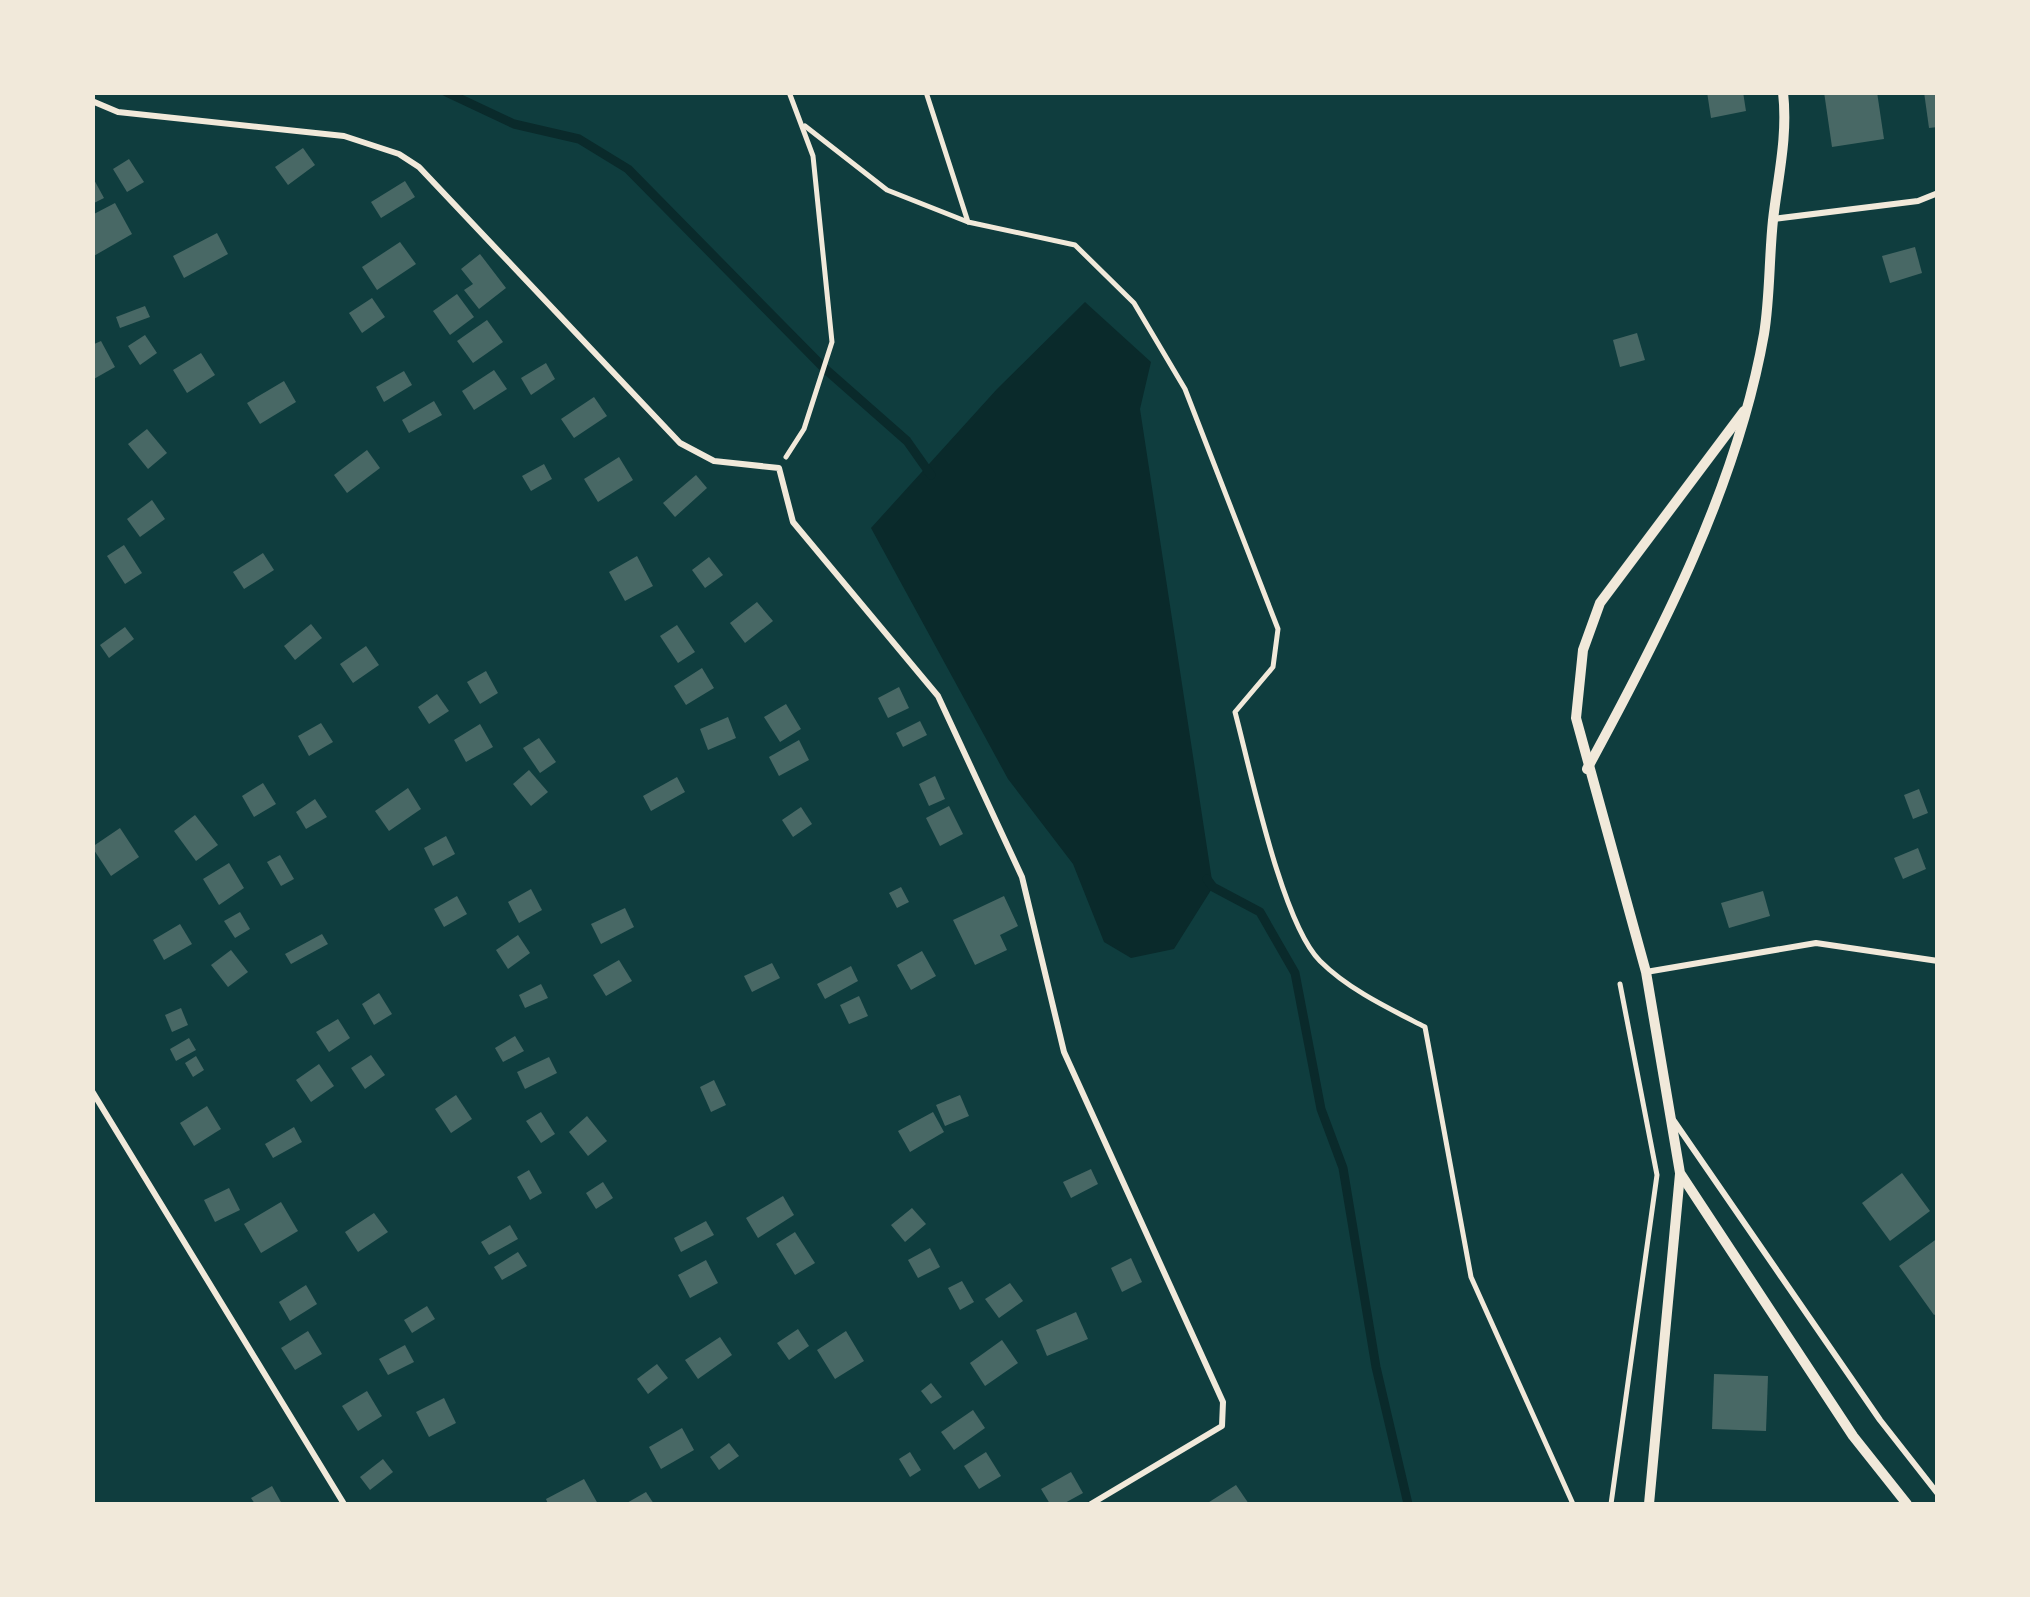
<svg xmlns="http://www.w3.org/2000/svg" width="2030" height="1597" font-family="Bitter,serif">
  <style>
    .water { fill: #0a2a2b }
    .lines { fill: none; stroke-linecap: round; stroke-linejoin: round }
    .stream { stroke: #0a2a2b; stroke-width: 9 }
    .building { fill: #486865 }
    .path { stroke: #f1e9da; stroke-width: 5 }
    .service { stroke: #f1e9da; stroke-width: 6 }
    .minor { stroke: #f1e9da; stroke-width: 10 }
  </style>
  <rect width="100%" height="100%" fill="#0f3d3e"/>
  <!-- water -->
  <path class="water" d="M1085,302L1151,362L1140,409L1213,887L1174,949L1131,958L1104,942L1073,864L1008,779L871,528L997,389Z"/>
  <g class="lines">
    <!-- stream -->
    <g class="stream">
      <path d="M446,92L514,124L579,139L628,169L823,367L907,441L931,475"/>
      <path d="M1207,879L1213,887L1260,912L1295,973L1321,1109L1343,1168L1376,1367L1408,1504"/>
    </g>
  </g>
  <!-- building -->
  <g class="building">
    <path d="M1707,92H1743L1746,111L1711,118Z"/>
    <path d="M1824,92H1877L1884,139L1832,147Z"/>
    <path d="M1924,92H1938V127L1929,128Z"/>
    <path d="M303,148L315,165L288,185L275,167Z"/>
    <path d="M129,159L144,182L127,192L113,169Z"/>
    <path d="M92,176L104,198L92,204Z"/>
    <path d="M405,181L415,197L381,218L371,202Z"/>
    <path d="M115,203L132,234L92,257V215Z"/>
    <path d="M217,233L228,254L184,278L173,256Z"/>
    <path d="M400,242L416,264L377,290L362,267Z"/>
    <path d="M1915,247L1922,273L1890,283L1882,256Z"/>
    <path d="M480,254L506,288L479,309L464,290L473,284L461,269Z"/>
    <path d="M457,294L474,317L450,335L433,311Z"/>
    <path d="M372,298L385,317L362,333L349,313Z"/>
    <path d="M145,306L150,317L120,328L116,317Z"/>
    <path d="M487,320L503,342L473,363L457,341Z"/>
    <path d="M1637,333L1645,360L1620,367L1613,340Z"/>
    <path d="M145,335L157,353L140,365L128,346Z"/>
    <path d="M101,341L115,367L92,380V345Z"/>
    <path d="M201,353L215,375L187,393L173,370Z"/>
    <path d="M546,363L555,379L531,395L521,378Z"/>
    <path d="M494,370L507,389L474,410L462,391Z"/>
    <path d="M404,371L412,385L384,402L376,387Z"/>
    <path d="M284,381L296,402L260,424L247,403Z"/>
    <path d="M594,397L607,416L574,438L561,419Z"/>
    <path d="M434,401L442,415L409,433L402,420Z"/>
    <path d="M147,429L167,453L148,469L128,444Z"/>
    <path d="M367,450L380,468L347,493L334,475Z"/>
    <path d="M619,457L633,480L598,502L584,479Z"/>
    <path d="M544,464L552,479L531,491L522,476Z"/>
    <path d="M696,475L707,488L675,517L663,503Z"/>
    <path d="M152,500L165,519L140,537L127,519Z"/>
    <path d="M124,545L142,573L125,584L107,556Z"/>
    <path d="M263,553L274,570L244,589L233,572Z"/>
    <path d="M637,556L653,586L625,601L609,572Z"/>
    <path d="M709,557L723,575L705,588L692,570Z"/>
    <path d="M757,602L773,621L745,643L730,623Z"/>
    <path d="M311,624L322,638L295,660L284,646Z"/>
    <path d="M677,625L695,652L678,663L660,636Z"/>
    <path d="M125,627L134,639L109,658L100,645Z"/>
    <path d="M366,646L379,665L353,683L340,664Z"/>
    <path d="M702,668L714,688L686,705L674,686Z"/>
    <path d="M486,671L498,693L480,704L467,682Z"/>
    <path d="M899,687L909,708L888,718L878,698Z"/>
    <path d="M437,694L449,711L429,724L418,707Z"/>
    <path d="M786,704L801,729L780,742L764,717Z"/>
    <path d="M728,717L736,738L708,750L700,729Z"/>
    <path d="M920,721L927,735L903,747L896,733Z"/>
    <path d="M321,723L333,742L309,756L298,736Z"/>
    <path d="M480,724L493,747L466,762L454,740Z"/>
    <path d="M539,738L556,762L540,773L523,748Z"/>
    <path d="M799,740L809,760L779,776L769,757Z"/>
    <path d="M529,770L548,792L531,806L513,784Z"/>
    <path d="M935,776L945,799L929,806L919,784Z"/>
    <path d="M677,777L685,792L651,811L643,796Z"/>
    <path d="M263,783L276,804L254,817L242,796Z"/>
    <path d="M408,788L421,809L389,831L375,811Z"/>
    <path d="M1919,789L1928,813L1913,819L1904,795Z"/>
    <path d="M315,799L327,817L306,829L296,812Z"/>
    <path d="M949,806L963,834L940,846L926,818Z"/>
    <path d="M801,807L812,824L793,837L782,820Z"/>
    <path d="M195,815L218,845L196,861L174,831Z"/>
    <path d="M120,828L139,857L111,876L92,847Z"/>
    <path d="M446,836L455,854L433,866L424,848Z"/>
    <path d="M1918,848L1926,869L1903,879L1894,858Z"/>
    <path d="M280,855L294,879L281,886L267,862Z"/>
    <path d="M229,863L244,888L219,905L203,879Z"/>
    <path d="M901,887L909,902L897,908L889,893Z"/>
    <path d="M531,889L542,910L519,923L508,902Z"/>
    <path d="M1763,891L1770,916L1729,928L1721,903Z"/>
    <path d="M457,896L467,914L444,927L434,909Z"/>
    <path d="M1004,896L1018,926L1000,935L1007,950L975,965L953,920Z"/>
    <path d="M625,908L634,927L601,944L591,924Z"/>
    <path d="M240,912L250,929L235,938L224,921Z"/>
    <path d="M180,924L192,944L164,960L153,940Z"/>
    <path d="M322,934L328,944L291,964L285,954Z"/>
    <path d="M518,935L530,953L508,969L496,950Z"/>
    <path d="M231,950L248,972L228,987L211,965Z"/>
    <path d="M922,951L936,976L911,990L897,965Z"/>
    <path d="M619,960L632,981L606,996L593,975Z"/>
    <path d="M772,963L780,978L752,992L744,976Z"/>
    <path d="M851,966L858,981L825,999L817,984Z"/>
    <path d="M541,984L548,998L525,1008L519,995Z"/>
    <path d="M379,993L392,1014L374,1025L362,1004Z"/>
    <path d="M859,996L868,1016L849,1024L840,1005Z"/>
    <path d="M181,1008L188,1025L172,1032L165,1015Z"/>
    <path d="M338,1019L350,1038L329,1052L316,1032Z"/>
    <path d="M515,1036L524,1051L503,1062L495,1048Z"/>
    <path d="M189,1038L196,1050L176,1061L170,1049Z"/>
    <path d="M371,1055L385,1075L365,1089L351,1068Z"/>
    <path d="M196,1056L204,1070L193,1077L185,1063Z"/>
    <path d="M549,1057L557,1073L525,1089L517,1072Z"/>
    <path d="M319,1064L334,1086L311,1102L296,1080Z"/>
    <path d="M714,1080L726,1105L711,1112L700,1087Z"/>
    <path d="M456,1095L472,1119L451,1133L435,1109Z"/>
    <path d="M960,1095L969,1116L945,1126L936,1105Z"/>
    <path d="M207,1106L221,1129L194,1146L180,1123Z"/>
    <path d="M541,1112L555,1134L541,1143L526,1121Z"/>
    <path d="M933,1112L944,1132L910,1152L898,1131Z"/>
    <path d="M587,1116L607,1141L588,1156L569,1132Z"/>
    <path d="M294,1127L302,1142L273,1158L265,1144Z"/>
    <path d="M1091,1169L1098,1184L1071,1198L1063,1182Z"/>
    <path d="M529,1170L542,1193L530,1200L517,1177Z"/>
    <path d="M1902,1173L1930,1211L1890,1241L1862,1203Z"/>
    <path d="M603,1182L613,1198L596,1209L586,1193Z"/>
    <path d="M229,1188L240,1210L215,1222L204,1200Z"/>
    <path d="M783,1196L794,1215L758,1238L746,1218Z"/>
    <path d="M281,1202L298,1231L261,1253L244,1224Z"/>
    <path d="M912,1208L926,1224L905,1242L891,1225Z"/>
    <path d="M374,1213L388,1232L358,1252L345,1232Z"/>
    <path d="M706,1221L714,1235L681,1252L674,1238Z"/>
    <path d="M510,1225L518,1239L489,1255L481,1242Z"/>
    <path d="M795,1232L815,1263L795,1275L776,1244Z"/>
    <path d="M1938,1238V1313L1934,1315L1899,1266Z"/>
    <path d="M930,1248L940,1267L918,1278L908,1260Z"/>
    <path d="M518,1252L527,1266L502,1280L494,1267Z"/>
    <path d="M1131,1258L1142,1282L1122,1292L1111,1268Z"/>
    <path d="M706,1260L718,1283L690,1298L678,1275Z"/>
    <path d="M962,1281L974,1302L960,1310L948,1288Z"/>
    <path d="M1010,1283L1023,1301L999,1318L985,1299Z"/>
    <path d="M306,1285L317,1304L290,1321L279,1302Z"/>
    <path d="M427,1306L435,1319L412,1333L404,1320Z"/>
    <path d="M1076,1312L1088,1339L1047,1356L1036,1330Z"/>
    <path d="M798,1329L809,1346L789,1360L777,1343Z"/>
    <path d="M308,1331L322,1354L295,1370L281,1348Z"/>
    <path d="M846,1331L864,1361L835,1379L817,1350Z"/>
    <path d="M720,1337L732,1355L698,1379L685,1360Z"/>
    <path d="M1002,1340L1018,1363L985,1386L970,1363Z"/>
    <path d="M405,1345L414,1362L388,1375L379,1359Z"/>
    <path d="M657,1364L668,1378L648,1394L637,1379Z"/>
    <path d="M1714,1374L1768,1376L1766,1431L1712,1429Z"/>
    <path d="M931,1383L942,1397L931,1404L921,1391Z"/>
    <path d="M367,1391L382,1416L358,1431L342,1406Z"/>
    <path d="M444,1398L456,1423L429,1437L416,1412Z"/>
    <path d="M973,1410L985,1428L954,1450L941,1432Z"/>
    <path d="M682,1428L694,1450L661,1469L649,1447Z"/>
    <path d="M729,1443L739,1456L719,1470L710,1457Z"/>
    <path d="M910,1452L921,1470L910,1477L899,1459Z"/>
    <path d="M986,1452L1001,1476L979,1489L964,1466Z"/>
    <path d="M383,1459L393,1472L370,1490L360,1477Z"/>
    <path d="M1071,1472L1083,1493L1063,1504H1050L1041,1489Z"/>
    <path d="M584,1479L598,1504H548L546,1499Z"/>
    <path d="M1236,1485L1249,1504H1206Z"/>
    <path d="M272,1486L282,1504H255L251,1498Z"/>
    <path d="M646,1492L654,1504H625Z"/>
  </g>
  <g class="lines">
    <!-- path -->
    <g class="path">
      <path d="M926,92L968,222L1075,245L1134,303L1185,389L1278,629L1273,667L1235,712C1250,768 1282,924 1320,961C1349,990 1390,1009 1425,1027L1471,1277L1573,1504"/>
      <path d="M805,126L887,190L968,222"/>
      <path d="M786,457L804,429L832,342L813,156L789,92"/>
      <path d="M1611,1504L1657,1175L1620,984"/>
    </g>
    <!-- service -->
    <g class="service">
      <path d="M92,101L118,112L344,136L399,154L419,167L680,443L714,461L779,468L793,522L938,696L1022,877L1064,1052L1223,1402L1222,1426L1091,1504"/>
      <path d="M1773,219L1918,201L1938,193"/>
      <path d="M1646,972L1816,943L1938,961"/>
      <path d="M92,1091L344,1504"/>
      <path d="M1674,1121L1880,1420L1938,1494"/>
    </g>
    <!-- minor -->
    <g class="minor">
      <path d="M1744,411L1600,603L1583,650L1576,718L1646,972L1680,1173L1853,1436L1907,1504"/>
      <path d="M1587,769C1661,633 1737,487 1764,334C1770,297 1769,258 1773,220C1778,176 1788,137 1783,92"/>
      <path d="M1649,1504L1680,1174"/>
    </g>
  </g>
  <!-- border -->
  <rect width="2030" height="1597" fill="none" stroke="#f1e9da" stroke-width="190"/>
</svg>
